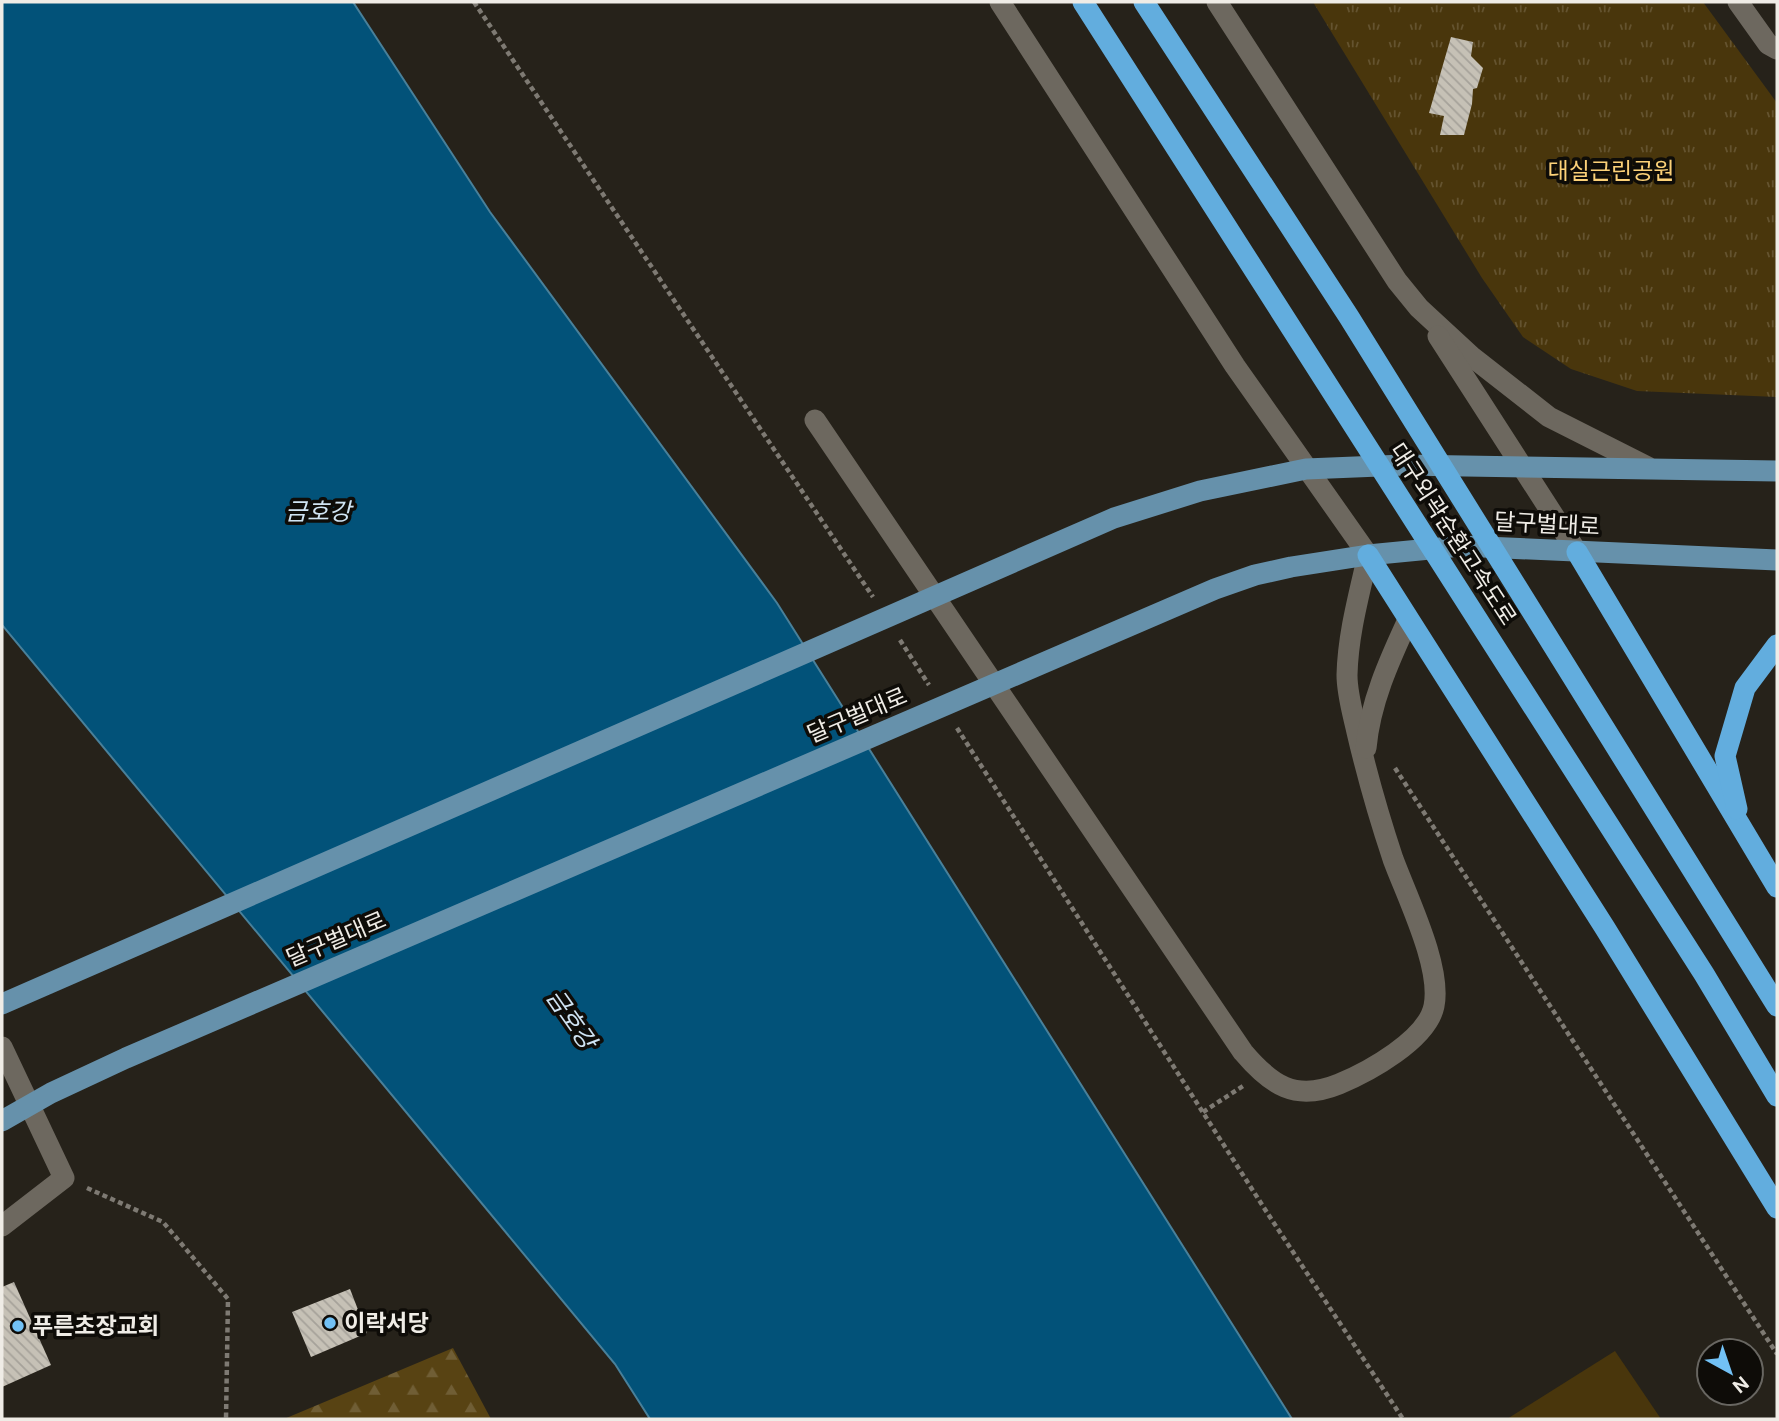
<svg xmlns="http://www.w3.org/2000/svg" width="1779" height="1421" font-family="'DM Sans','Noto Sans KR',sans-serif">
  <style>
    .forest { fill: url(#forest-firs) }
    .park { fill: url(#park-tufts) }
    .garden { fill: #49360c }
    .water { fill: #025279; stroke: #49809a; stroke-width: 2 }
    .building { fill: url(#building-back-hatch) }
    .lines { fill: none; stroke-linecap: round; stroke-linejoin: round }
    .path { stroke: #7e7a73; stroke-width: 4.5; stroke-dasharray: 5 3.5; stroke-linecap: butt }
    .minor { stroke: #6d685f; stroke-width: 21 }
    .major { stroke: #6691ab; stroke-width: 21 }
    .highway { stroke: #62adde; stroke-width: 21 }
    .poi-dot { fill: #72c1f5; stroke: #0e0c08; stroke-width: 2.5 }
    .labels { text-anchor: middle; stroke-width: 7; stroke-linejoin: round; paint-order: stroke }
    .park-label { font-size: 23px; fill: #fcd178; stroke: #0e0c08 }
    .street-label { font-size: 23px; fill: #efece6; stroke: #0e0c08 }
    .poi-label { font-size: 23px; font-weight: bold; fill: #efece6; stroke: #0e0c08; text-anchor: start }
    .water-label { font-size: 24px; font-style: italic; fill: #d0e4f3; stroke: #0e0c08 }
  </style>
  <defs>
    <pattern id="forest-firs" width="22" height="20" patternUnits="userSpaceOnUse" patternTransform="scale(1.75)"><rect width="22" height="20" fill="#584313"/><path d="M5 1l3.5 6h-7zM16 11l3.5 6h-7z" fill="#705e35"/></pattern>
    <pattern id="park-tufts" width="24" height="20" patternUnits="userSpaceOnUse" patternTransform="scale(1.75)"><rect width="24" height="20" fill="#49360c"/><path d="M3 7l-1-3M5 7V3M7 7l1-3M15 17l-1-3M17 17v-4M19 17l1-3" fill="none" stroke="#64532f"/></pattern>
    <pattern id="building-back-hatch" width="6" height="6" patternUnits="userSpaceOnUse" patternTransform="scale(1.75)"><rect width="6" height="6" fill="#c6c1b6"/><path d="M-1 5l2 2M0 0l6 6M5-1l2 2" fill="none" stroke="#a6a29a"/></pattern>
  </defs>
  <rect width="100%" height="100%" fill="#26221a"/>
  <!-- forest -->
  <path class="forest" d="M453,1348L491,1419H284Z"/>
  <!-- park -->
  <path class="park" d="M1313,2H1703L1777,103V397L1637,391L1571,369L1523,337L1482,278Z"/>
  <!-- garden -->
  <path class="garden" d="M1615,1351L1661,1419H1507Z"/>
  <!-- water -->
  <path class="water" d="M2,2H353L490,212L777,603L1292,1419H650L615,1364L2,625Z"/>
  <!-- building -->
  <g class="building">
    <path d="M1451,37L1473,42L1471,56L1483,68L1477,88L1473,89L1472,104L1464,135H1440L1444,116L1429,113Z"/>
    <path d="M14,1282L51,1365L2,1387V1287Z"/>
    <path d="M350,1289L367,1333L311,1357L292,1312Z"/>
  </g>
  <g class="lines">
    <!-- path -->
    <g class="path">
      <path d="M474,2L873,597"/>
      <path d="M900,640L929,685"/>
      <path d="M957,728L1266,1211L1403,1419"/>
      <path d="M1395,768L1777,1354"/>
      <path d="M1203,1112L1243,1086"/>
      <path d="M87,1188L163,1222L228,1299L226,1419"/>
    </g>
    <!-- minor -->
    <g class="minor">
      <path d="M1217,2L1397,281L1419,308L1471,356L1549,417L1648,467"/>
      <path d="M1738,2L1768,44L1777,49"/>
      <path d="M1438,336L1577,552"/>
      <path d="M815,420L1243,1052C1271,1085 1295,1102 1339,1084C1368,1072 1427,1040 1434,1006C1442,967 1407,897 1393,859C1379,817 1367,775 1357,732C1353,714 1347,694 1347,675C1348,634 1359,595 1368,555L1235,366L1000,2"/>
      <path d="M1366,748C1370,703 1389,661 1408,620"/>
      <path d="M2,1047L64,1178L2,1226"/>
    </g>
    <!-- major -->
    <g class="major">
      <path d="M2,1004L1114,518L1200,491L1306,469L1404,465L1777,471"/>
      <path d="M2,1121L51,1093L126,1058L1215,589L1255,575L1291,567L1368,555L1461,546L1777,560"/>
    </g>
    <!-- highway -->
    <g class="highway">
      <path d="M1083,2L1704,974L1777,1096"/>
      <path d="M1144,2L1349,317L1777,1006"/>
      <path d="M1577,552L1777,887"/>
      <path d="M1368,555L1605,928L1777,1208"/>
      <path d="M1737,809L1725,756L1745,688L1777,645"/>
    </g>
  </g>
  <!-- markers -->
  <g class="poi-dot">
    <circle cx="330" cy="1323" r="7"/>
    <circle cx="18" cy="1326" r="7"/>
  </g>
  <g class="labels">
    <!-- park labels -->
    <g class="park-label">
      <text x="1611" y="179">대실근린공원</text>
    </g>
    <!-- street labels -->
    <g class="street-label">
      <text transform="translate(1547 524) rotate(3)" y="8">달구벌대로</text>
      <text transform="translate(1453 534) rotate(57)" y="8">대구외곽순환고속도로</text>
      <text transform="translate(857 715) rotate(-23)" y="8">달구벌대로</text>
      <text transform="translate(336 939) rotate(-23)" y="8">달구벌대로</text>
    </g>
    <!-- poi labels -->
    <g class="poi-label">
      <text x="344" y="1331">이락서당</text>
      <text x="32" y="1334">푸른초장교회</text>
    </g>
    <!-- water labels -->
    <g class="water-label">
      <text x="318" y="520">금호강</text>
      <text transform="translate(571 1019) rotate(55)" y="8">금호강</text>
    </g>
  </g>
  <!-- border -->
  <rect width="1779" height="1421" fill="none" stroke="#efece6" stroke-width="7"/>
  <!-- north arrow -->
  <g transform="translate(1730 1372) rotate(140)"><circle r="33" fill="#0e0c08" stroke="#686661" stroke-width="2"/>
  <path d="M0-5L12 26L0 18L-12 26Z" fill="#72c1f5"/>
  <text y="-10" font-size="19" font-weight="bold" text-anchor="middle" fill="#efece6">N</text>
  </g>
</svg>
